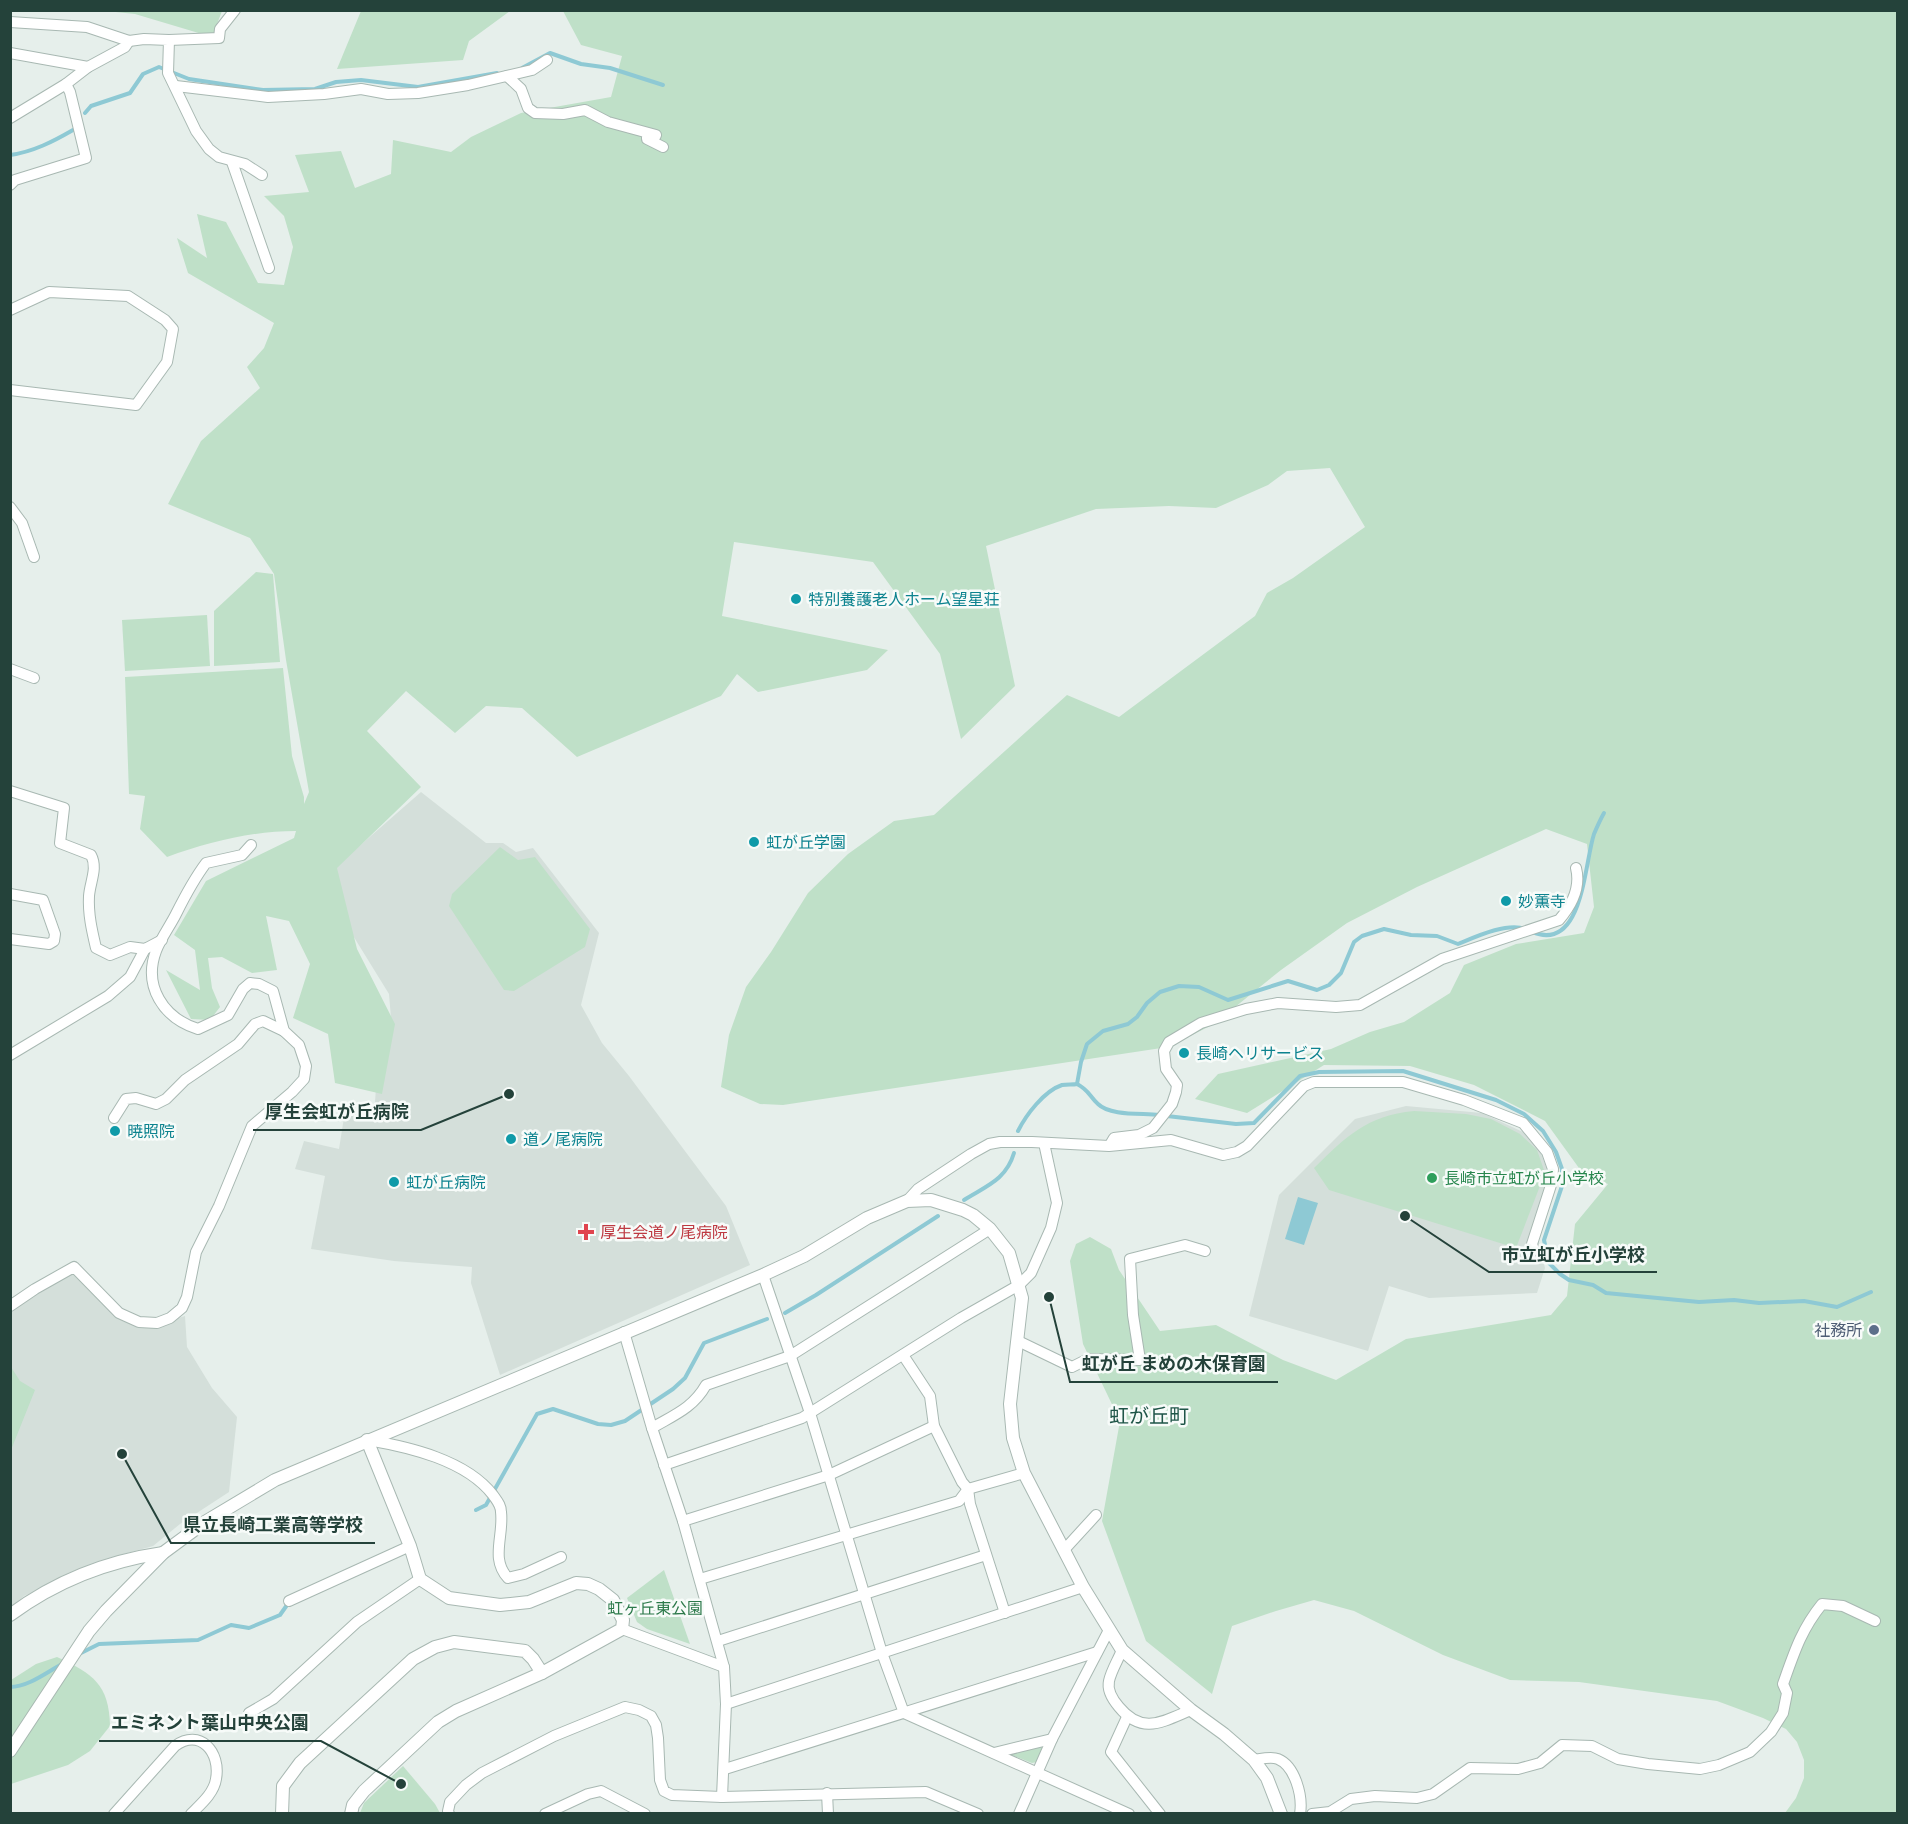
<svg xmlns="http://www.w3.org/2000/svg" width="1908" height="1824" font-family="'Fira Sans','Noto Sans JP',sans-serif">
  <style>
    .built { fill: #d4dfda }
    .green { fill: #bfe0c8 }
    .water { fill: #8ec9d4 }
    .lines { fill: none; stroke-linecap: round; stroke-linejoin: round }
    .stream { stroke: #8ec9d4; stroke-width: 4 }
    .minor-casing { stroke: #a8b8b2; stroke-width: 12 }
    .tertiary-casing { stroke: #a8b8b2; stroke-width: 14 }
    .minor { stroke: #fff; stroke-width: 10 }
    .tertiary { stroke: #fff; stroke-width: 12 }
    .culture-dot { fill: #0f9aa8; stroke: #f7fbf9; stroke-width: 2 }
    .leisure-dot { fill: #2e9e5b; stroke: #f7fbf9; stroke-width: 2 }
    .health-dot { fill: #e0444e; stroke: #f7fbf9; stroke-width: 2 }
    .service-dot { fill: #5c6f8a; stroke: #f7fbf9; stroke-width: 2 }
    .labels { text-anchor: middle; stroke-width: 5; stroke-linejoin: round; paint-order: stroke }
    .culture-label { font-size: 16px; fill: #0d838f; stroke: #f7fbf9; text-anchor: start }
    .leisure-label { font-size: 16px; fill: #27864d; stroke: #f7fbf9; text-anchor: start }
    .health-label { font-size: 16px; fill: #be3a42; stroke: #f7fbf9; text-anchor: start }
    .service-label { font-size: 16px; fill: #4e5e75; stroke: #f7fbf9; text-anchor: end }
    .park-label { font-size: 16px; fill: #2d7a4b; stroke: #f7fbf9 }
    .quarter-label { font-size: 20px; fill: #1f5548; stroke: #f7fbf9 }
    .leader { fill: none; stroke: #24423a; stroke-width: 2 }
    .callout-dot { fill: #24423a; stroke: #f7fbf9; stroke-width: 2 }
    .callout-label { font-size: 18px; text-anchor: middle; font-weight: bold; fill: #24423a; stroke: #f7fbf9; stroke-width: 5; stroke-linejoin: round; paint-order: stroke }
  </style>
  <rect width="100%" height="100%" fill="#e6efeb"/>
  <!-- built -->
  <g class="built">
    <path d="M421,792L486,843H503L516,852L533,848L599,933L581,1005L602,1043L629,1076L726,1206L750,1265L500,1375L471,1283L472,1267L394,1261L311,1249L325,1176L295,1169L304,1141L339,1149L345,1111L374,1116L380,1032L391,1018L389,994L344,921L332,870Z"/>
    <path d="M1406,1106L1482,1113L1523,1132L1540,1151L1548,1172L1546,1186L1529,1236L1538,1238L1545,1268L1537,1293L1429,1298L1389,1286L1368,1351L1249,1316L1279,1195L1355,1119Z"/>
    <path d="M70,1274L80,1277L123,1321L141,1327L159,1324L185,1316L187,1347L212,1388L237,1417L229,1492L180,1524L153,1546L106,1559L24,1596L11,1607V1311Z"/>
  </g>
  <!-- green -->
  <g class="green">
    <path d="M106,11H222L212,37L135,14Z"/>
    <path d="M361,11V10L510,11L469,41L463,60L337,69Z"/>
    <path d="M563,11H1897V1813H1785L1796,1798L1804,1778V1760L1797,1742L1786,1729L1763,1718L1717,1701L1579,1682L1510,1680L1443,1655L1354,1611L1314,1600L1276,1611L1232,1626L1212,1694L1146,1641L1102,1521L1120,1421L1083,1344L1070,1261L1076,1244L1090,1237L1111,1249L1119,1270L1160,1331L1216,1325L1283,1360L1336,1380L1406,1339L1551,1315L1567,1296L1575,1224L1608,1184L1584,1175L1545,1121L1474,1085L1410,1066L1324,1065L1247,1113L1195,1099L1218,1074L1331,1049L1370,1032L1404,1022L1450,993L1464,965L1516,944L1584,933L1594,907L1587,844L1546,829L1417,887L1347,923L1281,970L1214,1024L1168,1047L783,1105L760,1104L721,1087L729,1035L746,987L771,952L808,893L848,854L894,821L934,815L1067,695L1119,717L1255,616L1267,593L1293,578L1365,527L1330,468L1287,471L1268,485L1216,508L1169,506L1096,509L986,546L1015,686L961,739L940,654L873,562L734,542L722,616L888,650L867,670L758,692L737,674L721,696L577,757L522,708L486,706L455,733L406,691L367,731L421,787L337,868L357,949L395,1024L382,1094L335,1083L328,1034L293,1018L310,964L289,921L266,916L277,970L252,973L222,957L208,958L212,988L220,1007L210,1020L191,1019L166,970L200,990L195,950L174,935L206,881L294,838L296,831C252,831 209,842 167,857L140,829L145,796L129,794L125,677L283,668L292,756L304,797V804L309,792L286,660L274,574L250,538L168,504L201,441L260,388L247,367L264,348L274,323L188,273L177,238L207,258L197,214L226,222L258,283L284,285L293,247L284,216L264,196L309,192L295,155L341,151L355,188L391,174L393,140L451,152L471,137L521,113L611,97L622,56L581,45Z"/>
    <path d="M256,572L273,574L280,662L214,666V611Z"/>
    <path d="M207,615L210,666L125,671L122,620Z"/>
    <path d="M500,847L518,860L535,857L590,929L585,947L514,991L504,990L449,906L452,894Z"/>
    <path d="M1414,1111L1466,1114L1491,1119L1520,1134L1537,1150L1545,1173L1516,1248L1329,1190L1314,1168C1347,1136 1366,1116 1414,1111Z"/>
    <path d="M11,1367L20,1381L35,1390L11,1450Z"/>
    <path d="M664,1570L690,1644L647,1629L637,1622L627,1598Z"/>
    <path d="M57,1657C93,1674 109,1684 110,1726L90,1751L68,1765L11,1784V1680L36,1664Z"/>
    <path d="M1045,1743L1037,1762L1032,1763L1009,1754Z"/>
    <path d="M403,1766L435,1804L440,1813H360L364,1803Z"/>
  </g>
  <!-- water -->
  <path class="water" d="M1298,1197L1318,1203L1304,1245L1285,1239Z"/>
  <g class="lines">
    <!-- stream -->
    <g class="stream">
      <path d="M522,68L550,53L581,64L610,68L663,85"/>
      <path d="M85,113L91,106L130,93L143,74L159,67L189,79L263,90L315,89L336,82L361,80L418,87L497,73"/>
      <path d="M10,155C33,152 54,141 73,130"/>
      <path d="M1532,932C1583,953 1584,865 1594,834C1597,827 1600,820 1604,813"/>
      <path d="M1077,1084C1089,1090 1089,1096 1098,1104C1110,1116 1142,1113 1159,1115"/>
      <path d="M1167,1116L1236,1124L1254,1123L1300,1076L1319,1072L1403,1071L1496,1100L1524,1114L1543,1131L1556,1152L1562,1169V1186L1544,1240L1549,1263L1560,1274L1569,1280L1593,1285L1606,1293L1699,1302L1734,1300L1759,1303L1804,1301L1837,1307L1871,1292"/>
      <path d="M1018,1131C1026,1115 1044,1091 1062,1085C1067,1084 1073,1085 1077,1084L1081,1062L1087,1044L1103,1031L1128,1024L1137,1017L1147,1003L1160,992L1179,986L1199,987L1228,1000L1288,981L1317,990L1329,985L1341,973L1354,942L1362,936L1384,929L1411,935L1437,936L1458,944C1475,937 1507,922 1525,929"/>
      <path d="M964,1200C986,1186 1006,1180 1014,1153"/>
      <path d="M785,1313L816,1295L938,1216"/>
      <path d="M476,1510L486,1505L537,1414L553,1409L598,1424L611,1425L625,1421L673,1389L685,1378L704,1343L767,1319"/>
      <path d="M79,1654L99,1644L198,1640L231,1625L249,1628L280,1615L287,1605"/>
      <path d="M10,1687C28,1687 47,1672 62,1664"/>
    </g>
    <defs>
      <g id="minor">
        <path d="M10,22L87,27L129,41L144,39L169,40L168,73L196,131L209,149L219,157L245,164L262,175"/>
        <path d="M169,40L219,38L220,29L235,10"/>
        <path d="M10,53L88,67"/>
        <path d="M507,76L521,89L528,108L535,113L563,114L585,110L608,122L656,135L655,137H647V139L663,147"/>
        <path d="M176,86L268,97L324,94L361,89L388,94L418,93L468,85L532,70L547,60"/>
        <path d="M10,118L66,84L88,67L125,47L129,41"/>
        <path d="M232,162L269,268"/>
        <path d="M10,185L15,180L86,158L70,92L66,84"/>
        <path d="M10,310L49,292L128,296L165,320L173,329L167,362L136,405L10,390"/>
        <path d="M10,507L22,523L34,557"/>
        <path d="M10,669L34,678"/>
        <path d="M10,791L64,808L60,843L91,855C98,868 90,882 89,896C88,914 92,931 96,948L110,955L130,947L145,949L162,940"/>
        <path d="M10,894L43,900L55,934L54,941L49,944L10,939"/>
        <path d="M10,1055L108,996L130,977L145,949"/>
        <path d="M114,1118L126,1099L136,1098L156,1104L166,1099L185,1080L238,1044L255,1024L263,1021L284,1031"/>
        <path d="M1111,1143L1114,1138L1139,1135L1153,1128L1172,1104L1176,1092L1177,1085L1166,1069L1164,1051L1169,1042L1201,1023L1246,1009L1278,1003L1336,1007L1360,1005L1442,959L1559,920C1572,905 1581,888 1576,868"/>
        <path d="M907,1201L918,1189L971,1154L989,1144L1000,1142H1032L1109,1146L1171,1140L1223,1155L1237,1152L1247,1146L1304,1086L1314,1082H1403L1464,1100L1523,1123L1547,1152L1553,1169L1552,1182L1532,1244L1534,1250"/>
        <path d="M763,1275L810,1413L882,1653L904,1713L1129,1814"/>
        <path d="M10,1306L35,1289L74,1267L119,1313L139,1322L157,1323L170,1318L182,1308L187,1297L196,1252L219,1206L252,1126L292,1092L304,1079L306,1066L299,1045L284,1031L273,991L259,984L250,983L243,989L228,1015L198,1029C163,1018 143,986 156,951C161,938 170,926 176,914C185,896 194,879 206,863L242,855L251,845"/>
        <path d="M624,1332L652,1428L683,1521L724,1667L726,1704L722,1797"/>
        <path d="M1018,1341L1072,1367L1088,1359L1140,1360L1133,1315L1130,1259L1185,1245L1205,1251"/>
        <path d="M903,1355L930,1396L934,1426L962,1482L968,1489L970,1504L1005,1613"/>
        <path d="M652,1428C674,1415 693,1408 706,1385L790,1356L990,1229"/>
        <path d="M368,1440C409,1447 466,1460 493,1495C497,1501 501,1505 501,1512C504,1536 490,1559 508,1578L524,1574L561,1557"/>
        <path d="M664,1465L802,1418L961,1318L1019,1285L1031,1273L1051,1228L1057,1203L1044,1143"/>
        <path d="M683,1521L829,1475L934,1426"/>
        <path d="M1064,1550L1096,1515"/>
        <path d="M700,1579L959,1501L968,1489L1024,1473"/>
        <path d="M289,1601L410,1546"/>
        <path d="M622,1629L724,1667"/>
        <path d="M718,1641L986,1555"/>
        <path d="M1122,1650C1118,1660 1111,1671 1109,1681C1107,1690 1113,1700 1119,1707C1142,1735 1162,1722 1191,1710"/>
        <path d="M726,1704L1083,1587"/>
        <path d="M249,1713L273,1699L357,1622L420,1579"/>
        <path d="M1127,1717L1111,1752L1160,1814"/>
        <path d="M994,1753L1052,1739"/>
        <path d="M1254,1760C1261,1759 1271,1756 1278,1759C1295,1766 1303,1796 1300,1814"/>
        <path d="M725,1769L1097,1652"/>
        <path d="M827,1793L828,1814"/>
        <path d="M114,1814L175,1746C200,1728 221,1752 216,1779C214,1793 201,1804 191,1814"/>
        <path d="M449,1814L448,1811L450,1802L466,1785L482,1773L554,1736L625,1707L639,1710L651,1716L656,1725L658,1738L660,1780L664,1791L672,1795L722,1797L926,1792L978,1814"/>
        <path d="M545,1814L588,1794L601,1791L645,1814"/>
        <path d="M1019,1814L1052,1739L1109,1630"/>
        <path d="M1312,1814L1330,1812L1351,1799L1375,1796L1417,1798L1433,1794L1470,1768L1518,1769L1540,1763L1562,1745L1592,1746L1618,1759L1648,1764L1700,1769L1719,1765L1750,1752L1771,1732L1783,1713L1787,1693L1783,1684C1794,1653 1801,1630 1822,1604L1843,1606L1875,1621"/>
      </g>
      <g id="tertiary">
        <path d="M10,1615C56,1581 107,1561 163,1553"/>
        <path d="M10,1751L89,1631L106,1611L163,1553L205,1522L275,1480L763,1275L804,1256L867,1218L907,1201L931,1200L963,1210L973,1215L990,1229L1009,1253L1022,1298L1010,1404L1013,1438L1024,1473L1083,1587L1122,1650L1191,1710L1224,1734L1254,1760L1267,1778L1281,1814"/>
        <path d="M282,1814L283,1786L300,1763L413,1659L435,1647L454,1642L525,1651L533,1659L542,1673"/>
        <path d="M351,1814L353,1805L364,1791L438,1722L456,1711L542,1673L622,1629L623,1620L613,1600L599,1589L588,1584L576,1583L529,1602L500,1605L449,1598L420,1579L410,1546L367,1440"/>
      </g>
    </defs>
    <!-- minor casing -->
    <use href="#minor" class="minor-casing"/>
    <!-- tertiary casing -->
    <use href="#tertiary" class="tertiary-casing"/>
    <!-- minor -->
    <use href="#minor" class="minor"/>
    <!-- tertiary -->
    <use href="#tertiary" class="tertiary"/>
  </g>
  <!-- markers -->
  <g class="culture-dot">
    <circle cx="796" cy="599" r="6"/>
    <circle cx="754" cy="842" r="6"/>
    <circle cx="1506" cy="901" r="6"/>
    <circle cx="1184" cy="1053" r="6"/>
    <circle cx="115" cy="1131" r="6"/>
    <circle cx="511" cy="1139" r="6"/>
    <circle cx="394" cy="1182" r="6"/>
  </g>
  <circle class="leisure-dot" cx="1432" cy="1178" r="6"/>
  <path class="health-dot" d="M583 1223h6v6h6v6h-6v6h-6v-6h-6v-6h6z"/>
  <circle class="service-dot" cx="1874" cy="1330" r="6"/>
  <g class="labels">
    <!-- culture labels -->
    <g class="culture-label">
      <text x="808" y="605">特別養護老人ホーム望星荘</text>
      <text x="766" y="848">虹が丘学園</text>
      <text x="1518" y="907">妙薫寺</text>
      <text x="1196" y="1059">長崎ヘリサービス</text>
      <text x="127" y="1137">暁照院</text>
      <text x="523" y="1145">道ノ尾病院</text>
      <text x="406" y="1188">虹が丘病院</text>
    </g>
    <!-- leisure labels -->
    <g class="leisure-label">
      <text x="1444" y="1184">長崎市立虹が丘小学校</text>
    </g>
    <!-- health labels -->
    <g class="health-label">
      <text x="600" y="1238">厚生会道ノ尾病院</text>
    </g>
    <!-- service labels -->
    <g class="service-label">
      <text x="1862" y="1336">社務所</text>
    </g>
    <!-- park labels -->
    <g class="park-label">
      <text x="655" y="1614">虹ヶ丘東公園</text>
    </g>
    <!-- quarter labels -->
    <g class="quarter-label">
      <text x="1149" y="1423">虹が丘町</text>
    </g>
  </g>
  <!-- callouts -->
  <path class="leader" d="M509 1094L421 1130H253M1405 1216L1489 1272H1657M1049 1297L1070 1382H1278M122 1454L171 1543H375M401 1784L321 1741H99"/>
  <g class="callout-dot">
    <circle cx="509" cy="1094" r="6"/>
    <circle cx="1405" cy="1216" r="6"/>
    <circle cx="1049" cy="1297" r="6"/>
    <circle cx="122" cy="1454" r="6"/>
    <circle cx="401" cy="1784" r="6"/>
  </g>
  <g class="callout-label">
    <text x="337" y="1118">厚生会虹が丘病院</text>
    <text x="1573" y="1261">市立虹が丘小学校</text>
    <text x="1174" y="1370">虹が丘 まめの木保育園</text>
    <text x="273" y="1531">県立長崎工業高等学校</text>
    <text x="210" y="1729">エミネント葉山中央公園</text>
  </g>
  <!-- border -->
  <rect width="1908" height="1824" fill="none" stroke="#24423a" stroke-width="24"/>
</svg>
